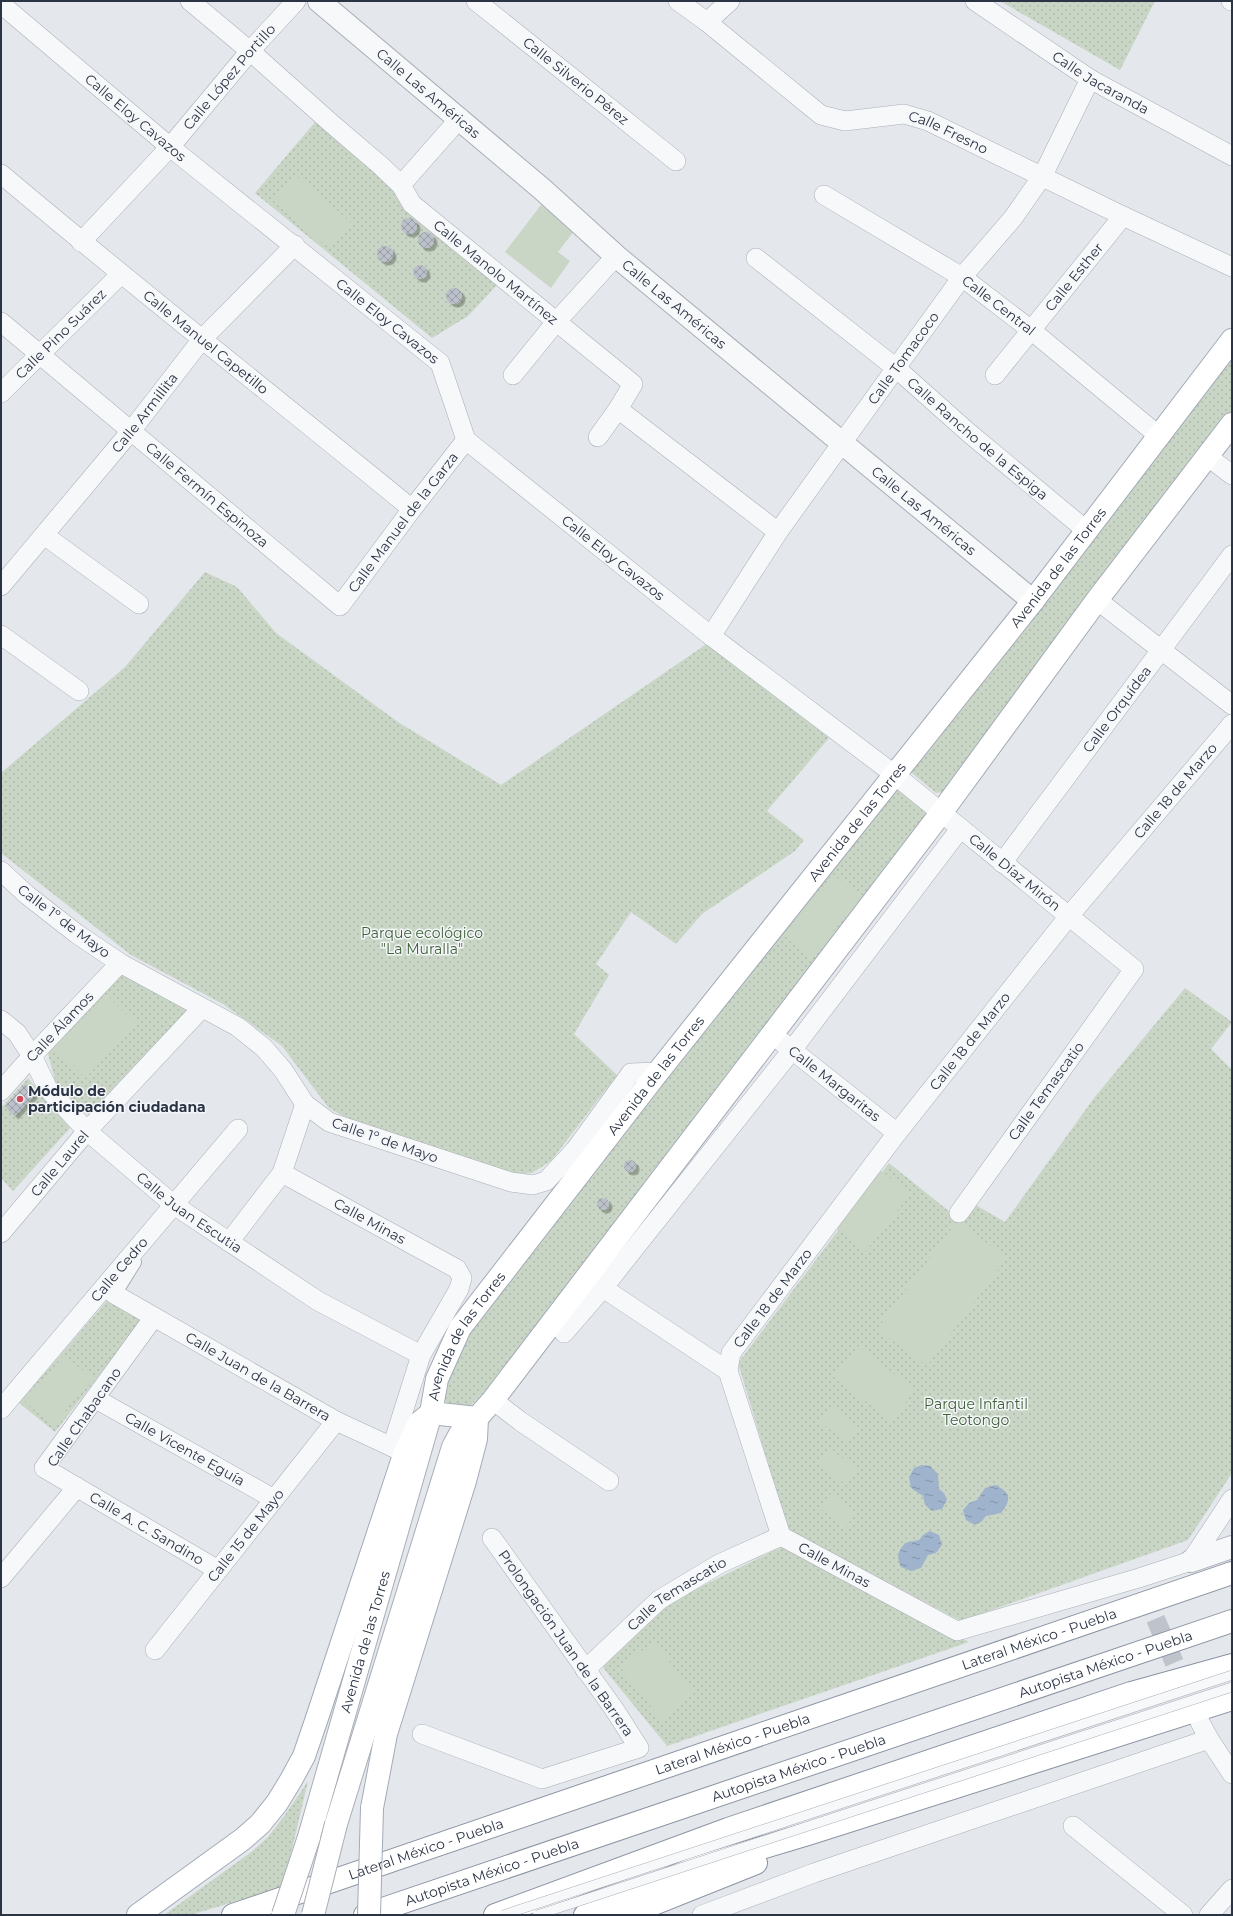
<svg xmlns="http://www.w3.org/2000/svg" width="1233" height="1916" font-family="Montserrat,sans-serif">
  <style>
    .green { fill: url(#green-dots) }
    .pitch { fill: #c9d6c5 }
    .water { fill: url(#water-ripples) }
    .building { fill: url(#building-cross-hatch); filter: url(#shadow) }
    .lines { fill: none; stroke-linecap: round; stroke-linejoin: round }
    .minor-tunnel { stroke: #bfc3cb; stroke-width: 19; stroke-dasharray: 19 10; stroke-linecap: butt }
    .pedestrian-casing { stroke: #a9aeb7; stroke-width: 16 }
    .minor-casing { stroke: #a9aeb7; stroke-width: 20 }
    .tertiary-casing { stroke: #a9aeb7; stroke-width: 24 }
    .secondary-casing { stroke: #a9aeb7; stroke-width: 24 }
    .primary-casing { stroke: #a3abb8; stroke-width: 24 }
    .trunk-casing { stroke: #8b94a3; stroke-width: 24 }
    .motorway-casing { stroke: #8b94a3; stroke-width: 24 }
    .pedestrian { stroke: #f7f8fa; stroke-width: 14 }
    .minor { stroke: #f7f8fa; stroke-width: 19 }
    .tertiary { stroke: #f7f8fa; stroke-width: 22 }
    .secondary { stroke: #fff; stroke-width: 22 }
    .primary { stroke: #fff; stroke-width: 22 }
    .trunk { stroke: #fff; stroke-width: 22 }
    .motorway { stroke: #fff; stroke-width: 22 }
    .service-bridge-casing { stroke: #a9aeb7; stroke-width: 10; stroke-linecap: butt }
    .secondary-bridge-casing { stroke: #a9aeb7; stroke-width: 24; stroke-linecap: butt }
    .primary-bridge-casing { stroke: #a3abb8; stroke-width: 24; stroke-linecap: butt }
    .service-bridge { stroke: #f7f8fa; stroke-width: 9 }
    .secondary-bridge { stroke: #fff; stroke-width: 22 }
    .primary-bridge { stroke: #fff; stroke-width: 22 }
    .poi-dot { fill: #d1495b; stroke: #f4f6f9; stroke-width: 1.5 }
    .labels { text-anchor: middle; stroke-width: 3; stroke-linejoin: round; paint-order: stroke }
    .street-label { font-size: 14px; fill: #2b3445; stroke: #f4f6f9 }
    .park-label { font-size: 14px; fill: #3f6138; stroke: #f4f6f9 }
    .poi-label { font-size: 14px; font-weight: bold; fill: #2b3445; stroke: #f4f6f9; text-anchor: start }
  </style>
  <defs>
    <pattern id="green-dots" width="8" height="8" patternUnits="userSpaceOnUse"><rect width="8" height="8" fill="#c9d6c5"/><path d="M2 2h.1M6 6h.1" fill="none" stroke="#adb8ab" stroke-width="1.8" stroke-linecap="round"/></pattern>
    <pattern id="water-ripples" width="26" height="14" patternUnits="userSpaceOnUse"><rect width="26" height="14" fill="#9fb4cc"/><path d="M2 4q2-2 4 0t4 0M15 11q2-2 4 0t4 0" fill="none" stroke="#8293a7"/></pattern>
    <pattern id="building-cross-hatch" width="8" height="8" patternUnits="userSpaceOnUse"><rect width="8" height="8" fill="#bbc0ca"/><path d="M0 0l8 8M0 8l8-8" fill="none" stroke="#989da6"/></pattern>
    <filter id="shadow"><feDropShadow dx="3.5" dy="3.5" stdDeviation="0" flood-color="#0004"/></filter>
  </defs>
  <rect width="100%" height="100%" fill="#e4e7ec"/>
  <!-- green -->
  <g class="green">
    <path d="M1000,1H1155L1120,70Z"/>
    <path d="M316,121L389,184L402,206L498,284L468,316L432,338L255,193Z"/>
    <path d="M1232,347V418L945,792L936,793L912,773L909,765Z"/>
    <path d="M205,572L237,587L276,633L398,722L501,785L708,643L829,738L767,811L804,840L795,851L702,914L676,944L631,912L596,964L609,975L574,1034L617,1075L551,1161L532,1173L517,1174L359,1126L328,1107L282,1046L223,1004L131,955L1,853V773L125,667Z"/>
    <path d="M895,786L924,809L926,817L490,1386L470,1406L462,1409L449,1405L442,1397L440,1386L466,1334Z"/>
    <path d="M120,972L190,1011L90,1116L57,1088L47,1050Z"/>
    <path d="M1185,988L1232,1022L1211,1049L1232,1070V1473L1188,1540L961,1621L788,1530L738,1363L889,1163L955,1216L967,1200L1005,1222L1094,1098Z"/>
    <path d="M28,1078L70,1128L13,1191L1,1178V1108Z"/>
    <path d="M111,1296L145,1316L55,1432L19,1403Z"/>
    <path d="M783,1546L969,1642L667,1746L601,1665L660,1607Z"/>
    <path d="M308,1781L283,1887L190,1915H164L250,1853L268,1837L285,1815Z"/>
  </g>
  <!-- pitch -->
  <g class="pitch">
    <path d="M296,176L351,222L329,248L274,202Z"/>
    <path d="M541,205L574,231L558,252L570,261L551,288L505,252Z"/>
    <path d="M833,874L861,897L811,959L783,935Z"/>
    <path d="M106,994L137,1024L86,1078L54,1048Z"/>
    <path d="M880,1170L911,1194L866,1251L835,1227Z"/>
    <path d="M957,1221L1007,1258L927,1366L877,1329Z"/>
    <path d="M858,1346L915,1390L892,1421L834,1378Z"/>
    <path d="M64,1355L92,1378L53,1426L25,1402Z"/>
    <path d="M831,1406L858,1426L846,1442L819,1421Z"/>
    <path d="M830,1448L856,1469L845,1484L818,1464Z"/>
    <path d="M831,1493L857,1513L845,1528L819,1508Z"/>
    <path d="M654,1641L694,1694L661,1720L620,1667Z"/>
  </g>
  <!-- water -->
  <g class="water">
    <path d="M922,1465L930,1466L938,1474L939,1489L944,1493L947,1500L942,1509L932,1511L925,1505L923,1496L911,1488L909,1477L914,1468Z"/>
    <path d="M995,1485C1011,1492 1012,1500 1001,1513L986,1516L982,1521L975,1525L966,1520L963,1510L969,1503L977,1500L985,1488Z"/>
    <path d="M930,1531L939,1535L942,1545L936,1553L928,1555L921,1568L911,1571L901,1567C896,1556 898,1552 905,1543L919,1540L923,1535Z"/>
  </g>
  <!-- building -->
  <g class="building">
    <circle cx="409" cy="226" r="8"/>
    <circle cx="426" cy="240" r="8"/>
    <circle cx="385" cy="254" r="8"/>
    <circle cx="420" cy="272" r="7"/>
    <circle cx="454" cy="296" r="8"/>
    <path d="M25,1084L36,1093L15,1116L5,1106Z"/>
    <circle cx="630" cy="1166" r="6"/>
    <circle cx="603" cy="1204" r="6"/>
  </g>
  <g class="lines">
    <!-- minor-tunnel -->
    <path class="minor-tunnel" d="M1144,1592L1199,1720"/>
    <defs>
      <path id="pedestrian" d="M114,1294L134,1262"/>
      <g id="minor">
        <path id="s1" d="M190,1L250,51L332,124L380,165L401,185L412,204L633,384L618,409L778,532"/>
        <path id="s2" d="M476,1L676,161"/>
        <path id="s3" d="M678,1L707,22L821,115L845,121L904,114L928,121L1123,216L1232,267"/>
        <path id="s4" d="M975,1L1090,79L1232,156"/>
        <path d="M1231,1H1232"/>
        <path id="s5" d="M1,4L170,147L440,363L466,440L711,636L895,775L1134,969L959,1213"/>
        <path d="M707,22L730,1"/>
        <path id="s6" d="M1,174C136,288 275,397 412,509"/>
        <path d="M401,185L460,118"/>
        <path id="s7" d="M824,195L962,277L1031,330L1159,436"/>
        <path id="s8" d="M81,242L170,147L250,51L296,1"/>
        <path id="s9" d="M756,258L896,368L969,433L1087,531"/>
        <path id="s10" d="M1,322L340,606L412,509L466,440"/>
        <path d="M513,375L556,322L616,256"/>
        <path id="s11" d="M995,375L1123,216"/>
        <path id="s12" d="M1,393L120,275"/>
        <path d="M598,437L618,409"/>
        <path d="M1207,456L1232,475"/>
        <path d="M44,535L139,604"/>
        <path id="s13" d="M1,586L131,431L203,338L295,245"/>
        <path d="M1097,600L1232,705"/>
        <path d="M1,635L79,691"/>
        <path id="s14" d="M711,636L778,532L896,368L962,277L1013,218L1043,175L1090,79"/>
        <path id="s15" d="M1002,863L1232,555"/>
        <path d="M1,871L27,895L77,934L120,963L238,1027L264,1048L283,1070L305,1104L329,1122L511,1182L533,1185L546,1181L575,1150L631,1073L658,1072"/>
        <path id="s16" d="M1,1020L17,1033L32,1056L48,1089L87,1131L174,1205L318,1301L421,1355"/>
        <path id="s17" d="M782,1042L897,1133"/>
        <path id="s18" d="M1,1091L32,1056L120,963"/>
        <path id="s19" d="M282,1173L457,1269L462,1278L459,1289L421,1355L392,1447"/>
        <path id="s20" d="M1,1233L87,1131L202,1008"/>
        <path d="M229,1242L282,1173L305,1104"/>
        <path id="s21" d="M603,1288L728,1371L781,1536L957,1631L1139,1578L1191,1561L1232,1499"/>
        <path id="s22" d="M114,1294L336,1421L403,1452"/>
        <path id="s23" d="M154,1317L44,1468L218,1570"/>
        <path d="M564,1333L603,1288L792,1050L960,829"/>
        <path id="s24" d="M728,1371L731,1353L897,1133L1069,916L1232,724"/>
        <path id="s25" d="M96,1399L274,1499"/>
        <path d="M493,1400L520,1421L609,1481"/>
        <path id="s26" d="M1,1409L238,1129"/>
        <path d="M1,1578L77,1487"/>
        <path id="s27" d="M155,1650L336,1421"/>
        <path id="s28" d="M585,1670L659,1600L719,1564L781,1536"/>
        <path d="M1200,1722L1209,1739L1232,1774"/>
        <path d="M422,1734L542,1779L639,1748L614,1709L492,1538"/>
        <path d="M1073,1826L1183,1915"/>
        <path d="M702,1915L814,1873L1209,1739"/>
        <path d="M1209,1915L1232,1889"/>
      </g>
      <g id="tertiary">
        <path id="s29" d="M319,1L542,189L616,256L1033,601"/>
        <path d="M1191,1561L1232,1547"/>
      </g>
      <g id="secondary">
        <path d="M336,1824L453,1447L460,1434L477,1418"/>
        <path id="s30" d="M309,1837L431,1413"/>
      </g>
      <g id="primary">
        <path id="s31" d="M431,1413L437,1379L460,1328L658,1072L1033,601L1232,340"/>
        <path d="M477,1418L493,1400L941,813L1097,600L1232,424"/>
        <path d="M372,1808L386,1734L465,1481L476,1439L477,1418"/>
        <path d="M138,1915L243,1839L260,1824L277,1803L291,1780L304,1756L316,1721L405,1452L419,1423L431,1413L477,1418"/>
      </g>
      <g id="trunk">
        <path id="s32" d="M233,1915L1232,1573"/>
        <path d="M585,1915L694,1868L808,1834L1232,1699"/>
        <path d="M626,1915L756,1863"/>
      </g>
      <g id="motorway">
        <path id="s33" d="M365,1915L1232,1621"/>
        <path d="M495,1915L728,1829L1131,1693L1232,1665"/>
      </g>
    </defs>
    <!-- pedestrian casing -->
    <use href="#pedestrian" class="pedestrian-casing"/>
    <!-- minor casing -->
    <use href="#minor" class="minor-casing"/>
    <!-- tertiary casing -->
    <use href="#tertiary" class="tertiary-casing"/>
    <!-- secondary casing -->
    <use href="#secondary" class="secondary-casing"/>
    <!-- primary casing -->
    <use href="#primary" class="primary-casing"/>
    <!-- trunk casing -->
    <use href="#trunk" class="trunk-casing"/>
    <!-- motorway casing -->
    <use href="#motorway" class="motorway-casing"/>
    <!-- pedestrian -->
    <use href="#pedestrian" class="pedestrian"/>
    <!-- minor -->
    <use href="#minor" class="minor"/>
    <!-- tertiary -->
    <use href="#tertiary" class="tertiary"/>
    <!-- secondary -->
    <use href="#secondary" class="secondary"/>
    <!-- primary -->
    <use href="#primary" class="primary"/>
    <!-- trunk -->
    <use href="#trunk" class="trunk"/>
    <!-- motorway -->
    <use href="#motorway" class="motorway"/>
    <defs>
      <g id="service-bridge">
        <path d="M503,1915L1232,1675"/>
        <path d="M537,1915L1232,1687"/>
      </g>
      <g id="secondary-bridge">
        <path d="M283,1915L309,1837"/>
        <path d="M313,1915L336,1824"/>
      </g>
      <path id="primary-bridge" d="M369,1915L372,1808"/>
    </defs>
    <!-- service-bridge casing -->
    <use href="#service-bridge" class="service-bridge-casing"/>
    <!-- secondary-bridge casing -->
    <use href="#secondary-bridge" class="secondary-bridge-casing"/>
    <!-- primary-bridge casing -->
    <use href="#primary-bridge" class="primary-bridge-casing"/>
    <!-- service-bridge -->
    <use href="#service-bridge" class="service-bridge"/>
    <!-- secondary-bridge -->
    <use href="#secondary-bridge" class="secondary-bridge"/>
    <!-- primary-bridge -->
    <use href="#primary-bridge" class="primary-bridge"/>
  </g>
  <!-- markers -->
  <circle class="poi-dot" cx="20" cy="1099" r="4"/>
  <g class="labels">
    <!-- street labels -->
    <g class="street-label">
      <text dy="5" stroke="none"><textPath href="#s8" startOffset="222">Calle López Portillo</textPath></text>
      <text dy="5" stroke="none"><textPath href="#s2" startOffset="128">Calle Silverio Pérez</textPath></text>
      <text dy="5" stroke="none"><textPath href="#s4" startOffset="150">Calle Jacaranda</textPath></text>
      <text dy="5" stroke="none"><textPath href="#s29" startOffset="143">Calle Las Américas</textPath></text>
      <text dy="5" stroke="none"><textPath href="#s5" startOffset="176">Calle Eloy Cavazos</textPath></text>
      <text dy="5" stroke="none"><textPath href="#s3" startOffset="315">Calle Fresno</textPath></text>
      <text dy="5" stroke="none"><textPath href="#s1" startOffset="410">Calle Manolo Martínez</textPath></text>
      <text dy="5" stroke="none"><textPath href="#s11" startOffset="126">Calle Esther</textPath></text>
      <text dy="5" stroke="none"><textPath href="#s29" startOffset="467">Calle Las Américas</textPath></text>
      <text dy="5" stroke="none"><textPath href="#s7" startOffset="207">Calle Central</textPath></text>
      <text dy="5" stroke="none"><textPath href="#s5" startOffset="500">Calle Eloy Cavazos</textPath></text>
      <text dy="5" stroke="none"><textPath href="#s12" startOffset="84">Calle Pino Suárez</textPath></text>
      <text dy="5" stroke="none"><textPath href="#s6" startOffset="265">Calle Manuel Capetillo</textPath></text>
      <text dy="5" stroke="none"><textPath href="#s14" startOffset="338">Calle Tomacoco</textPath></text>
      <text dy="5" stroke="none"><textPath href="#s13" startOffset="225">Calle Armillita</textPath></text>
      <text dy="5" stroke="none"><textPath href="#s9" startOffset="286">Calle Rancho de la Espiga</textPath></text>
      <text dy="5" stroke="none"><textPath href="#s10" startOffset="269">Calle Fermín Espinoza</textPath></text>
      <text dy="5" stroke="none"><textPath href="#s29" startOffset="791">Calle Las Américas</textPath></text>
      <text dy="5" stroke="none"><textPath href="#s10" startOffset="547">Calle Manuel de la Garza</textPath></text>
      <text dy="5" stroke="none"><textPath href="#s5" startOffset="837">Calle Eloy Cavazos</textPath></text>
      <text dy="5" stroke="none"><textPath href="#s31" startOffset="1058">Avenida de las Torres</textPath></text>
      <text dy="5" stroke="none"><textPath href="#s15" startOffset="192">Calle Orquídea</textPath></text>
      <text dy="5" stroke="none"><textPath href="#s24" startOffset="735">Calle 18 de Marzo</textPath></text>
      <text dy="5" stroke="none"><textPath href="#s31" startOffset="734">Avenida de las Torres</textPath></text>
      <text dy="5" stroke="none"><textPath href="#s5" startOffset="1347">Calle Díaz Mirón</textPath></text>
      <text transform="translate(64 921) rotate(37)" y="5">Calle 1º de Mayo</text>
      <text dy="5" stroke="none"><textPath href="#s18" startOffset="87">Calle Álamos</textPath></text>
      <text dy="5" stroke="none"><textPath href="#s24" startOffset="411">Calle 18 de Marzo</textPath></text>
      <text dy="5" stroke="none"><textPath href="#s31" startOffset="410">Avenida de las Torres</textPath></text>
      <text dy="5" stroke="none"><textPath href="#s17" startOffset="67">Calle Margaritas</textPath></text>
      <text transform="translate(1046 1091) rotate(-54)" y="5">Calle Temascatio</text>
      <text transform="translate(385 1140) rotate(19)" y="5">Calle 1º de Mayo</text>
      <text dy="5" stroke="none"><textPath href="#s20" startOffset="91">Calle Laurel</textPath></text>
      <text dy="5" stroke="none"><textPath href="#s16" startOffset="273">Calle Juan Escutia</textPath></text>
      <text dy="5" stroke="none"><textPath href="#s19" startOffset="100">Calle Minas</textPath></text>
      <text dy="5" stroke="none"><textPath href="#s26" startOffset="183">Calle Cedro</textPath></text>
      <text dy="5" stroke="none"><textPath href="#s24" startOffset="87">Calle 18 de Marzo</textPath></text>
      <text dy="5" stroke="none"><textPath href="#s31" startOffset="86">Avenida de las Torres</textPath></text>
      <text dy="5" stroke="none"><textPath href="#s22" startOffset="166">Calle Juan de la Barrera</textPath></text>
      <text transform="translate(84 1417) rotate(-55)" y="5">Calle Chabacano</text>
      <text dy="5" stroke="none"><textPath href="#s25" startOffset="102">Calle Vicente Eguía</textPath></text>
      <text dy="5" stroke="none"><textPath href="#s23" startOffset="306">Calle A. C. Sandino</textPath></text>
      <text dy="5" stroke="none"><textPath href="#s27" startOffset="146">Calle 15 de Mayo</textPath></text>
      <text dy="5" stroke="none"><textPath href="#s21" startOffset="384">Calle Minas</textPath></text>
      <text dy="5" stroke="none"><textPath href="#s28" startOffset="120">Calle Temascatio</textPath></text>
      <text dy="5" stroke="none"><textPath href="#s32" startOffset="852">Lateral México - Puebla</textPath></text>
      <text dy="5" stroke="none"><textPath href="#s30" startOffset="203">Avenida de las Torres</textPath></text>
      <text transform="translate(566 1643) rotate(55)" y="5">Prolongación Juan de la Barrera</text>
      <text dy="5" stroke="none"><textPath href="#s33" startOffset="782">Autopista México - Puebla</textPath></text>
      <text dy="5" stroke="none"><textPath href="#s32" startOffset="528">Lateral México - Puebla</textPath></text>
      <text dy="5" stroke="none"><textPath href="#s33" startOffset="458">Autopista México - Puebla</textPath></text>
      <text dy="5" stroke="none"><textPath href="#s32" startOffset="204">Lateral México - Puebla</textPath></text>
      <text dy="5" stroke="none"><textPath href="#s33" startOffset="134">Autopista México - Puebla</textPath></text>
    </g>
    <!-- park labels -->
    <g class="park-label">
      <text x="422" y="938">Parque ecológico<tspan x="422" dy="16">"La Muralla"</tspan></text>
      <text x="976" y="1409">Parque Infantil<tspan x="976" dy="16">Teotongo</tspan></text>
    </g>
    <!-- poi labels -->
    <g class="poi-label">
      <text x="28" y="1096">Módulo de<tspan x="28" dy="16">participación ciudadana</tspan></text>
    </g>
  </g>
  <!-- border -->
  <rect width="1233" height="1916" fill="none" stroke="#2b3445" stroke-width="4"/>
</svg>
